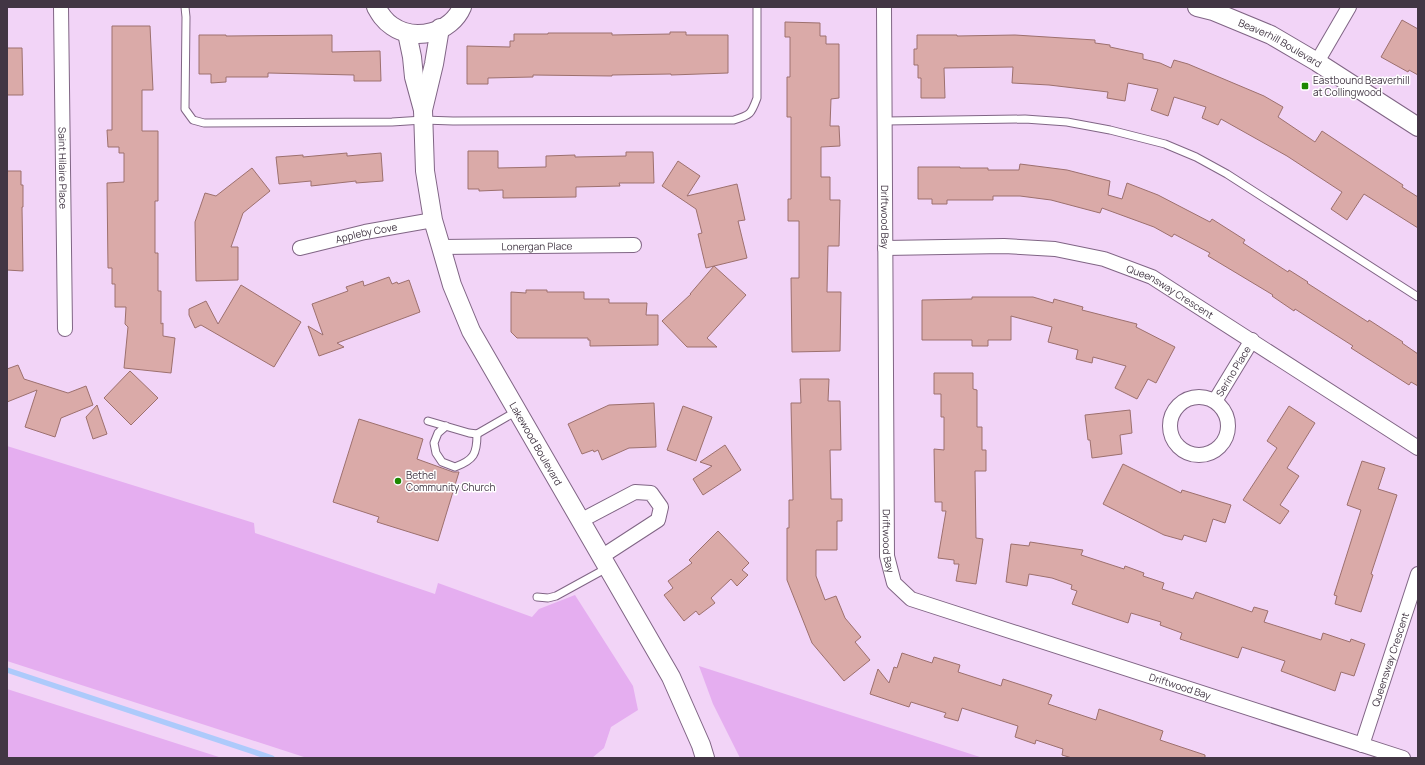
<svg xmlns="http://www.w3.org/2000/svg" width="1425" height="765" font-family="Manrope,sans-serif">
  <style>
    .green { fill: #e5aef0 }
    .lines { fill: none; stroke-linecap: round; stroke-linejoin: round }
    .stream { stroke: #adcafb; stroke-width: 5.5 }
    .building { fill: #daaaa8; stroke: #9d706e }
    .service-casing { stroke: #806585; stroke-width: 9 }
    .minor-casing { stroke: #806585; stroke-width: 16 }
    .tertiary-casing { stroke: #806585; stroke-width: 20 }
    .service { stroke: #fff; stroke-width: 7 }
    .minor { stroke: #fff; stroke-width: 14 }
    .tertiary { stroke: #fff; stroke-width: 18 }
    .poi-dot { fill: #1d8801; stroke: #fff; stroke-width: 1.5 }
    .labels { text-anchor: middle; stroke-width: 3; stroke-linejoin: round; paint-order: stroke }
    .street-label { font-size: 10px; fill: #423644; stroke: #fff }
    .poi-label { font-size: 10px; fill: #423644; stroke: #fff; text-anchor: start }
  </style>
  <rect width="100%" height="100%" fill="#f2d4f7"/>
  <!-- green -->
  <g class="green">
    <path d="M7,446L254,523L255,533L435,594L438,583L532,617L539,609L575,595L633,686L638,710L611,727L604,748L592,758H307L7,661Z"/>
    <path d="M699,666L983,758H740L713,704Z"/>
    <path d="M7,689L222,758H7Z"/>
  </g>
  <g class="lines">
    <!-- stream -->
    <path class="stream" d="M7,670L272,758"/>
  </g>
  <!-- building -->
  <g class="building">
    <path d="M1402,20L1418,29V75L1409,70L1408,72L1381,57Z"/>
    <path d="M785,22L820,23V36H826V44H839V98L831,99L830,126H839L840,146L821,147V177H830V200H840L839,246H828L827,292H841L840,351L792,352L791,278H799V221H788V199H791V117H787V77H790V37H785Z"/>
    <path d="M112,26H150L153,90H142V131H158V201H155V253H158V291H161V324L163,323V336L175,338L171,373L124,368L128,327L125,324L126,307H115V284H112V268H108L107,183L124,182V153H119V147H108L107,130H112Z"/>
    <path d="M670,32H686V35H728V73L671,75V74L612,75V76L533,75V77L488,78V84H467V46L510,47V41H514V34H548V33H612V35L670,34Z"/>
    <path d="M199,35H226V36L332,35V52L380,51L381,81H354V75L268,73V77H226V82L211,83V74H199Z"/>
    <path d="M917,35H957V36L1015,35L1095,40V43L1110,45V47L1143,54V59L1160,63L1171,68L1174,60L1188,64L1264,96L1283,107L1278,117L1315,142L1322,131L1403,185L1402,187L1418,197V228L1364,194L1347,220L1331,209L1342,192L1287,156L1221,119L1218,125L1202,118L1206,107L1174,97L1168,116L1151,110L1158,89L1128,83L1125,101L1107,98L1108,92L1049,85L1012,83L1013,67L944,68L945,98H921V78H918V65H914V49H917Z"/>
    <path d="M7,48H22L23,95H7Z"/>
    <path d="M468,151H498V168L546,167V156L575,155V157L626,156V152H653L654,183H619L620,186L576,187V197L503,198V190L479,191V189H468Z"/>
    <path d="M347,153V156L381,153L383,181L356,183V181L311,186V181L279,184L276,157L303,155V157Z"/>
    <path d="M678,161L700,176L687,196L737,184L745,220L738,221L747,258L706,268L698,234L702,233L696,209L662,186Z"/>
    <path d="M1020,164L1067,170L1110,181L1108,195L1122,199L1127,183L1158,195L1210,222L1212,219L1245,240L1243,243L1288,272L1289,270L1308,282L1307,283L1368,322L1369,320L1403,342L1402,343L1418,354V386L1411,382L1409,385L1351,348L1353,346L1295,309L1294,311L1272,296L1273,295L1208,256L1210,253L1174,234L1172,237L1154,227L1102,208L1100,213L1051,200L1020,196H993V200H947V204H932V199H918V167H960V168H988V170H1019Z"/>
    <path d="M252,168L270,191L243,213L231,247H238V280L196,281L195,222L205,193L216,196Z"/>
    <path d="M7,171H21V185H23V207H22L23,271L7,270Z"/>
    <path d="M714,266L746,295L707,338L717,347H687L662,321L691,294H690Z"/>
    <path d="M389,277L392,284L397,282L398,284L409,280L420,312L337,343L344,347L319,356L308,326L323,335L312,304L348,291L346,287L363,281L364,286Z"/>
    <path d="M241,285L301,322L274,367L201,325L195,328L189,315V309L206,301L218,324Z"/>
    <path d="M526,290H547V292H584V299H609V303H647L646,315H658V345L590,346V340H588V338H517L511,332V292L526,293Z"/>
    <path d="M972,297H1033L1053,303L1054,299L1083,307L1082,310L1137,324L1136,327L1175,347L1156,383L1148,379L1137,399L1115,388L1126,366L1093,357L1092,363L1076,359L1078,350L1048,342L1052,327L1011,316V340H988V346H972V340H922V300L972,299Z"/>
    <path d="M18,365L24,379L68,393L86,386L93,405L61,418L55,437L25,427L37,390L7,402V369Z"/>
    <path d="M130,371L158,398L131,425L104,398Z"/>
    <path d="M934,373H973V389L977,390V427H982V450H986V471H975L976,538L983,539L976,584L956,581L959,564H954V560L938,558L946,511H942V502H935L934,449L944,450V417H941V394H934Z"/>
    <path d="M800,379H829L828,401H840L841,450H830L831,499H842V521H837V550H816V576L825,600L836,596L845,618L861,637L855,642L870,660L844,681L812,643L787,580V528H789V500H793L791,403H801Z"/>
    <path d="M654,403L656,447L629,448L602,460L598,450L594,452L593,450L582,454L568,424L609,405Z"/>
    <path d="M97,405L107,434L93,439L86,417Z"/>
    <path d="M683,406L712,417L696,461L667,450Z"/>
    <path d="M1289,406L1315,423L1287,468L1299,476L1280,505L1289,511L1280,524L1243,500L1277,448L1267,441Z"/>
    <path d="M1130,410L1132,433L1120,435L1122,454L1092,458L1090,440H1088L1085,415Z"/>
    <path d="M359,419L423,439L417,459L453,472H459L438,541L377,522L379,517L333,502Z"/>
    <path d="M725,445L741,470L703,495L693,479L712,466L700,462Z"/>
    <path d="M1362,461L1385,468L1378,489L1397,495L1371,574L1373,575L1361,612L1335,604L1337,596L1334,595L1361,510L1347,505Z"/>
    <path d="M1123,464L1181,493L1182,490L1231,505L1225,523L1213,519L1206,542L1184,535L1182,540L1164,535L1103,504Z"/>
    <path d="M718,531L749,563L742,570L748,575L737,586L731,579L711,598L715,603L699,615L696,611L684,621L664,595L673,588L668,581L692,563L689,560Z"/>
    <path d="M1030,542L1083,550L1081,555L1124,569L1125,566L1144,573L1143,576L1164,583L1162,589L1193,599L1196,592L1252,612L1254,607L1268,611L1264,622L1321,640L1323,633L1350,642L1351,639L1365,644L1354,676L1341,672L1335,691L1281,671L1285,661L1242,647L1238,658L1180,639L1182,633L1160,625L1161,622L1131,613L1128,623L1072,604L1077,591L1071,589L1072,585L1052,578L1029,574L1027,586L1006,582L1011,544L1029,546Z"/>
    <path d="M902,653L932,663L934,657L960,665L958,672L1001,686L1003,679L1052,695L1048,704L1096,720L1099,709L1163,731L1160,740L1205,755V758H1072L1062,755L1063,749L1036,740L1035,744L1015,737L1018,726L962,708L958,721L944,717L946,713L911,702L909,707L870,694L878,669L889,683L894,667L897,668Z"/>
  </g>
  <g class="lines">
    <defs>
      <g id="service">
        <path d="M185,7L186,17L185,109L193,120L204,123L392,122L423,120L453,121L734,120C751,115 751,114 757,98V7"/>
        <path d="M886,121L1025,119L1067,122L1110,130L1165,144L1196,157L1227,174L1418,297"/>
        <path d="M428,421L469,433L477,434L517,411"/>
        <path d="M446,426L438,433L434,443L436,453L442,462L455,467C474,460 477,454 477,434"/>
        <path d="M537,597L548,598L556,596L607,568"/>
      </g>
      <g id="minor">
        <path id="s1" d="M61,7L65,329"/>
        <path id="s2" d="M884,7L887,556L894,583L911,599L1403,758"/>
        <path d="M1317,62L1349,7"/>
        <path id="s3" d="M441,247L634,245"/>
        <path id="s4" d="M300,248L365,232L433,220"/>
        <path id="s5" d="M885,248L1004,246L1055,249L1104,259L1152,277L1418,448"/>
        <circle cx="1199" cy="426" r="29"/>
        <path id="s6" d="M1215,401L1252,340"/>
        <path d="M580,521L635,492L651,493L661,507L658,520L601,557"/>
        <path id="s7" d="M1362,745L1418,574"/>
      </g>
      <g id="tertiary">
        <path d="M376,7C380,14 384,21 392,26C415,42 451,33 462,7"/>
        <path id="s8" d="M1197,7L1213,11L1271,35L1317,62L1418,127"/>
        <path id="s9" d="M440,28L434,64L423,110L425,171L433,220L441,247L452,285L471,331L671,677L701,745L705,758"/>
        <path d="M407,33L412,57L414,77L423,110"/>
      </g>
    </defs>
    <!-- service casing -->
    <use href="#service" class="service-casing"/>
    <!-- minor casing -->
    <use href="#minor" class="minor-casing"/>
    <!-- tertiary casing -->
    <use href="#tertiary" class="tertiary-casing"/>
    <!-- service -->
    <use href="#service" class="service"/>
    <!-- minor -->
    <use href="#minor" class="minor"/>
    <!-- tertiary -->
    <use href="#tertiary" class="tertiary"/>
  </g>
  <!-- markers -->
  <g class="poi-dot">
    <rect x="1301" y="82" width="8" height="8" rx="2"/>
    <circle cx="398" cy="481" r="4"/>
  </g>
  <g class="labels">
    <!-- street labels -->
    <g class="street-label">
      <text dy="4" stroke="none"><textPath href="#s8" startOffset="91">Beaverhill Boulevard</textPath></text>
      <text dy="4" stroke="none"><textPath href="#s1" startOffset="161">Saint Hilaire Place</textPath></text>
      <text dy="4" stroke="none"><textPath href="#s2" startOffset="210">Driftwood Bay</textPath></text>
      <text dy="4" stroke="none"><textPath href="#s4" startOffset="68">Appleby Cove</textPath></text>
      <text dy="4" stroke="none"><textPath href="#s3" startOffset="96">Lonergan Place</textPath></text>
      <text dy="4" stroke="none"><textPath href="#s5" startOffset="294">Queensway Crescent</textPath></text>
      <text dy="4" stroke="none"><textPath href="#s6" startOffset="35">Serino Place</textPath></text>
      <text dy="4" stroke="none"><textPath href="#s9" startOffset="442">Lakewood Boulevard</textPath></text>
      <text dy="4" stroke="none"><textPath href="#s2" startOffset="534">Driftwood Bay</textPath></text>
      <text dy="4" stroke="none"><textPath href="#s7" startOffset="90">Queensway Crescent</textPath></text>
      <text dy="4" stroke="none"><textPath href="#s2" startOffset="883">Driftwood Bay</textPath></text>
    </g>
    <!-- poi labels -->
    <g class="poi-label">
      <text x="1313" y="84">Eastbound Beaverhill<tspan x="1313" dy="12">at Collingwood</tspan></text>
      <text x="406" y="479">Bethel<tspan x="406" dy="12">Community Church</tspan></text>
    </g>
  </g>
  <!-- border -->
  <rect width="1425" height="765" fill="none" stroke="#423644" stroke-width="16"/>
</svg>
